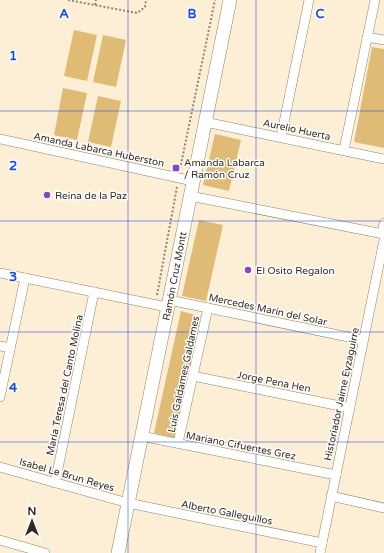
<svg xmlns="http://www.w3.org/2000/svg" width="384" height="553" font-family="'Varela Round',sans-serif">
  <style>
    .green { fill: #e0bb76 }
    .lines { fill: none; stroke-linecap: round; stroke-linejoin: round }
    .street-casing { stroke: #918266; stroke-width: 10 }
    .secondary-casing { stroke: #918266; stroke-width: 14 }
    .path { stroke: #8e8472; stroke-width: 2; stroke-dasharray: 2 2; stroke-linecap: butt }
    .street { stroke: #fff; stroke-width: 9 }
    .secondary { stroke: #fff; stroke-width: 13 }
    .grid { fill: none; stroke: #1d4ed8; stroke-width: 1; stroke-opacity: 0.55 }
    .poi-dot { fill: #8847bc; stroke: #fefefe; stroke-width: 1.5 }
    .labels { text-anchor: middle; stroke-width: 3; stroke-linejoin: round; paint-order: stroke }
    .street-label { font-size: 10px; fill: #322c20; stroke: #fefefe }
    .poi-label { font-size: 10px; fill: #322c20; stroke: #fefefe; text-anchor: start }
    .grid-label { font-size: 13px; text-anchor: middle; font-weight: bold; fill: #1d4ed8; stroke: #fefefe; stroke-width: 3; stroke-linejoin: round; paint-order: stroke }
  </style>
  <rect width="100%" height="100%" fill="#fdefd6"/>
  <!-- green -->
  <g class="green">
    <path d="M74,30L97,35L87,81L64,76Z"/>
    <path d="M103,35L126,40L116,87L93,82Z"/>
    <path d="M372,47L384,49V148L354,142Z"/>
    <path d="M63,88L87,93L77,140L54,135Z"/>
    <path d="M98,96L121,101L111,147L88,142Z"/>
    <path d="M215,134L241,140L229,191L203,185Z"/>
    <path d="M199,220L223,225L206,301L182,296Z"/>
    <path d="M181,311L202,317L177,439L154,433Z"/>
  </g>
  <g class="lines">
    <defs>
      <g id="street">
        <path d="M367,37L384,40"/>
        <path d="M205,122L384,159"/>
        <path d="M281,137L309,0"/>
        <path d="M0,139L193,181"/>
        <path d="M344,150L375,0"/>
        <path d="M190,196L384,234"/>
        <path d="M382,234L384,223"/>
        <path d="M0,273L167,307"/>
        <path d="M169,300L363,340"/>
        <path d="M0,346L10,348"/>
        <path d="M193,376L350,408"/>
        <path d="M0,397L25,278"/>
        <path d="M141,436L336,475"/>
        <path d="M178,443L208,308"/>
        <path d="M0,467L128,503L322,543"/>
        <path d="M55,483L94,292"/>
        <path d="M331,496L384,508"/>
        <path d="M0,540L45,553"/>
        <path d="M320,553L384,240"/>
      </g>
      <path id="secondary" d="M118,553L230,0"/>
    </defs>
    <!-- street casing -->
    <use href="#street" class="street-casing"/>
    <!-- secondary casing -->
    <use href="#secondary" class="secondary-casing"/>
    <!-- path -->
    <g class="path">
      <path d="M68,0L137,13L145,7L146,0"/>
      <path d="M95,5L96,0"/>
      <path d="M180,169L215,0"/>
      <path d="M157,295L177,187"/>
    </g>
    <!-- street -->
    <use href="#street" class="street"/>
    <!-- secondary -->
    <use href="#secondary" class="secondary"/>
  </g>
  <!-- grid -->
  <path class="grid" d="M128,0V553M256,0V553M0,111H384M0,221H384M0,332H384M0,442H384"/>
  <!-- markers -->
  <g class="poi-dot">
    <rect x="172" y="164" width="8" height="8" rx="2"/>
    <circle cx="47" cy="195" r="4"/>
    <circle cx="248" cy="270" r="4"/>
  </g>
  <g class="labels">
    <!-- street labels -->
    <g class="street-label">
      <text transform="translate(297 129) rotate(12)" y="4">Aurelio Huerta</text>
      <text transform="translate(99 149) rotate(12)" y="4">Amanda Labarca Huberston</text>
      <text transform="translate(174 276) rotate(-79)" y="4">Ramón Cruz Montt</text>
      <text transform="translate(268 309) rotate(12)" y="4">Mercedes Marín del Solar</text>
      <text transform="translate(183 374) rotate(-78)" y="4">Luis Galdames Galdames</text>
      <text transform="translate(274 381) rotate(11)" y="4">Jorge Pena Hen</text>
      <text transform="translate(64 385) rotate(-78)" y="4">María Teresa del Canto Molina</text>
      <text transform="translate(341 394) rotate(-78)" y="4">Historiador Jaime Eyzaguirre</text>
      <text transform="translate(241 445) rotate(11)" y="4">Mariano Cifuentes Grez</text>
      <text transform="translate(67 474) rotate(16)" y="4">Isabel Le Brun Reyes</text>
      <text transform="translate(227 512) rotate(11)" y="4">Alberto Galleguillos</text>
    </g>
    <!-- poi labels -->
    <g class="poi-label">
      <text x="184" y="166">Amanda Labarca<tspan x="184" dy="12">/ Ramón Cruz</tspan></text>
      <text x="55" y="199">Reina de la Paz</text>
      <text x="256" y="274">El Osito Regalon</text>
    </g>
  </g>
  <g class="grid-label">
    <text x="64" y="18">A</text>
    <text x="192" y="18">B</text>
    <text x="320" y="18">C</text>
    <text x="13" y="60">1</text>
    <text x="13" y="170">2</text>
    <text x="13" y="281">3</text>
    <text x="13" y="392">4</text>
  </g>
  <!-- north arrow -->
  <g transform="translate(32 521)" stroke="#fefefe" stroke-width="3" paint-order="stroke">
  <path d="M0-3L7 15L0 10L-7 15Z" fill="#322c20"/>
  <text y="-6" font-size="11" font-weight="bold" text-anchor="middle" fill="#322c20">N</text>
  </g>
</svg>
